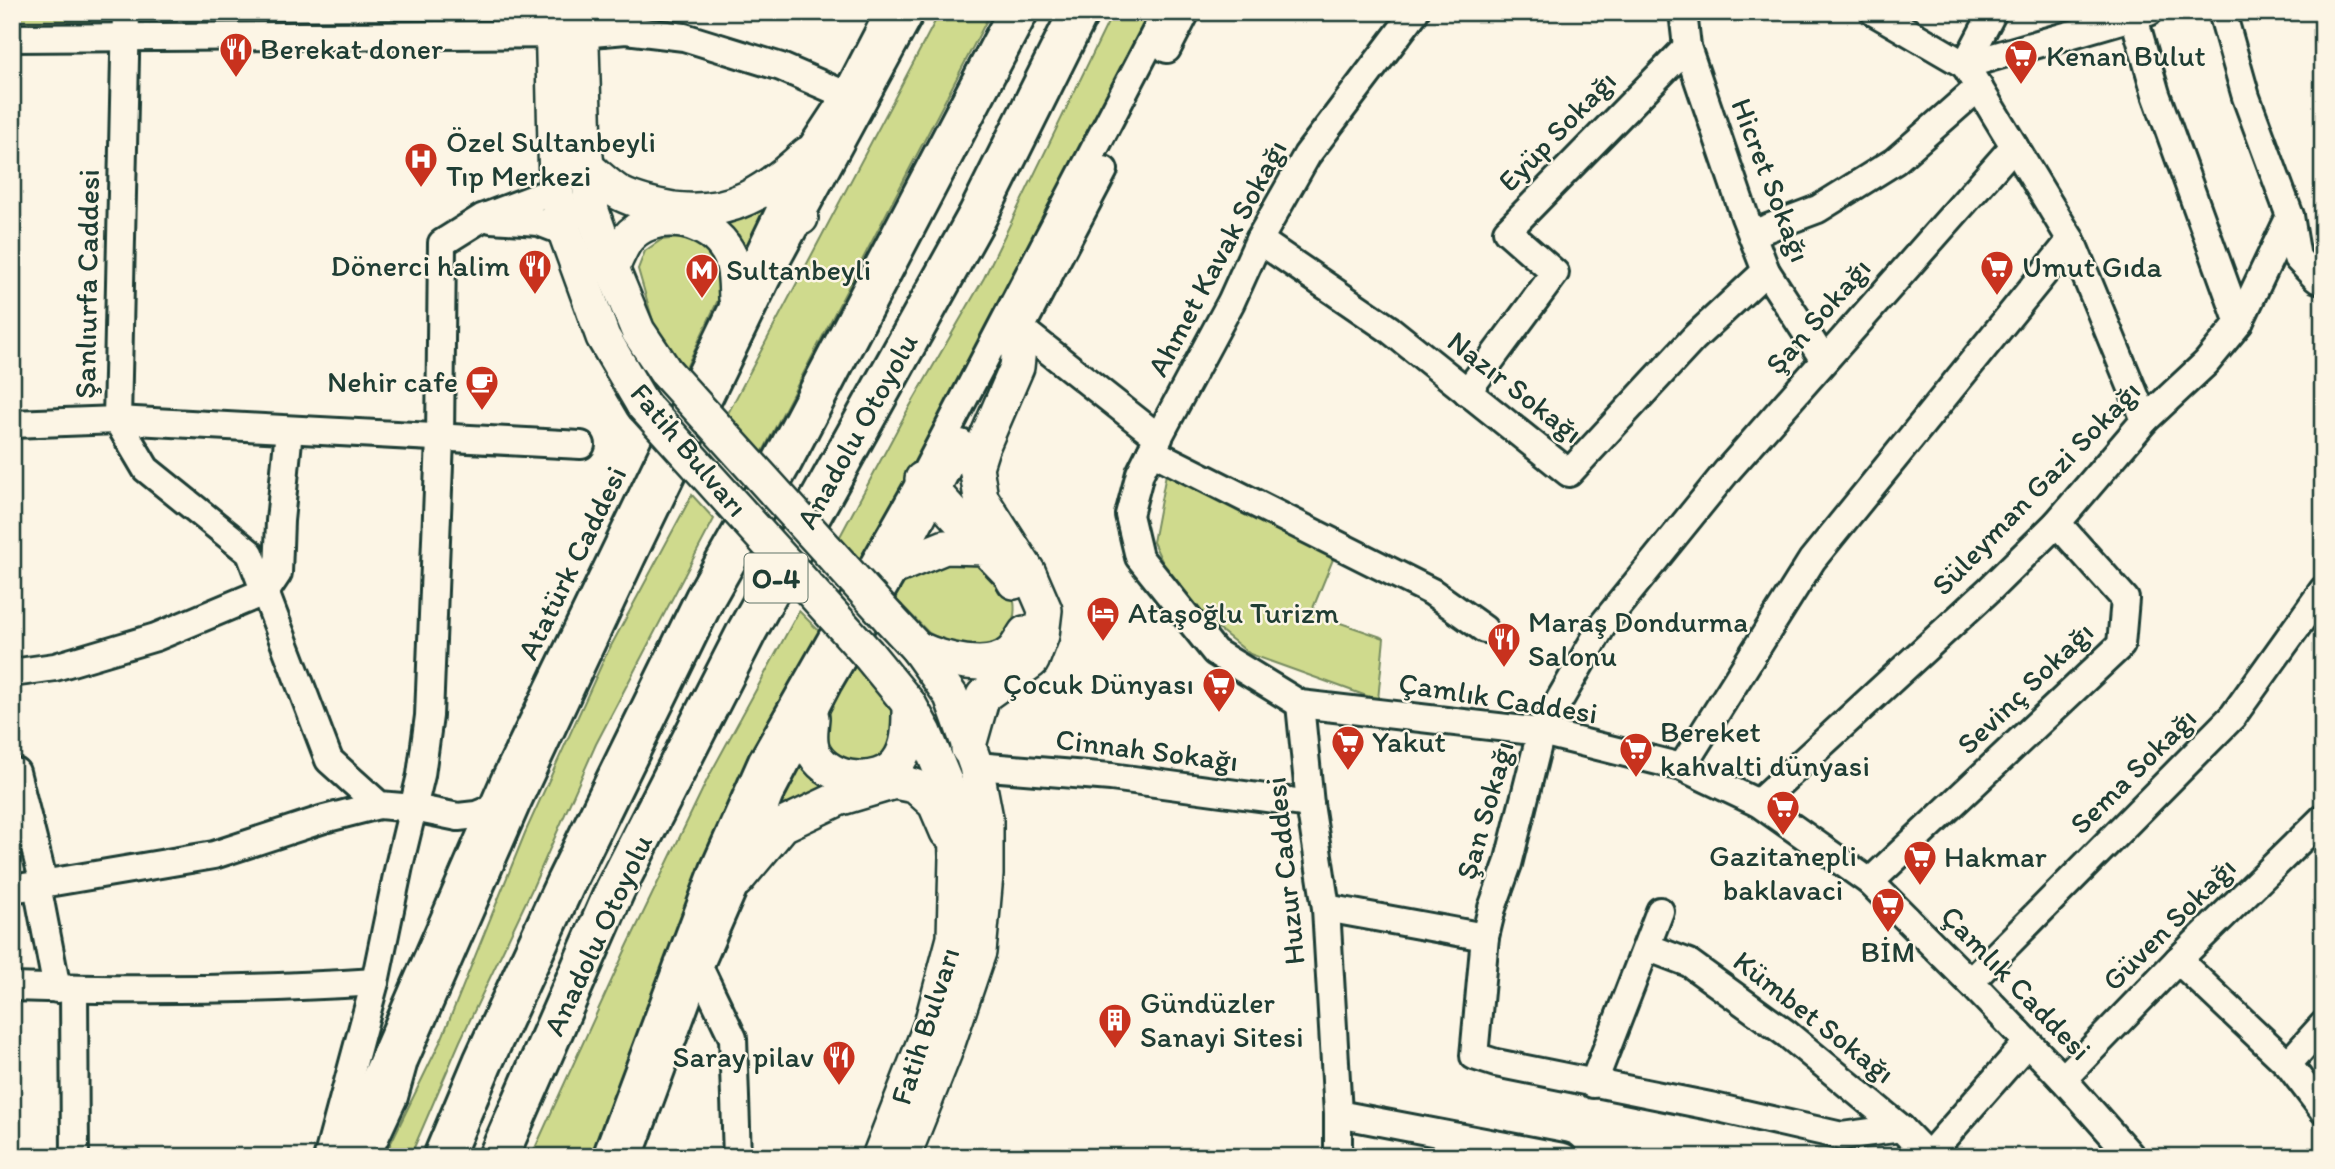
<svg xmlns="http://www.w3.org/2000/svg" width="2335" height="1169" font-family="Itim,sans-serif">
  <style>
    .green { fill: #cfda8d; stroke: #778c60; stroke-width: 2 }
    .lines { fill: none; stroke-linecap: round; stroke-linejoin: round }
    .minor-casing { stroke: #1f3d34; stroke-width: 32 }
    .major-casing { stroke: #1f3d34; stroke-width: 38 }
    .highway-casing { stroke: #1f3d34; stroke-width: 44 }
    .minor { stroke: #fcf5e5; stroke-width: 26 }
    .major { stroke: #fcf5e5; stroke-width: 33 }
    .highway { stroke: #fcf5e5; stroke-width: 38 }
    .major-bridge-casing { stroke: #1f3d34; stroke-width: 38; stroke-linecap: butt }
    .major-bridge { stroke: #fcf5e5; stroke-width: 33 }
    .labels { text-anchor: middle; stroke-width: 5; stroke-linejoin: round; paint-order: stroke }
    .shield { fill: #fcf5e5; stroke: #617469; stroke-width: 2 }
    .shield-label { font-size: 28px; font-weight: bold; fill: #1f3d34 }
    .poi-label { font-size: 30px; fill: #1f3d34; stroke: #fcf5e5; text-anchor: start }
    .street-label { font-size: 30px; fill: #1f3d34; stroke: #fcf5e5 }
  </style>
  <rect width="100%" height="100%" fill="#fcf5e5"/>
  <filter id="ink" filterUnits="userSpaceOnUse"><feTurbulence type="fractalNoise" baseFrequency=".0143" numOctaves="2"/><feDisplacementMap in="SourceGraphic" scale="14" xChannelSelector="R" yChannelSelector="G"/><feConvolveMatrix kernelMatrix="1 2 1 2 8 2 1 2 1" color-interpolation-filters="sRGB"/></filter>
  <g filter="url(#ink)">
    <!-- green -->
    <g class="green">
      <path d="M12,12H114V23L12,24Z"/>
      <path d="M940,12H991L759,459L725,419Z"/>
      <path d="M1113,12H1157L860,570L837,542L906,413L984,278Z"/>
      <path d="M776,200L749,258L739,235L715,220Z"/>
      <path d="M680,238L702,239L726,283L686,368L657,335L638,269L645,251L661,240Z"/>
      <path d="M1169,458L1336,552L1311,613L1384,638L1378,700L1250,654L1179,597L1153,542Z"/>
      <path d="M692,495L714,519L596,744L532,889L460,1041L410,1157H384L442,1038L525,833L605,657Z"/>
      <path d="M971,559C981,565 997,572 1004,581C1023,603 1013,627 1001,648L971,655L929,633L890,593L911,570Z"/>
      <path d="M799,611L821,633L598,1157H531L624,953L708,778Z"/>
      <path d="M859,659L896,697L900,754L847,768C841,761 829,751 826,742C819,719 847,678 859,659Z"/>
      <path d="M804,755L820,785L835,790L772,823L790,777Z"/>
    </g>
    <g class="lines">
      <defs>
        <g id="minor">
          <path d="M126,12L117,420L146,469L250,553L329,760L379,805L414,808L458,817L476,815L491,809"/>
          <path d="M1415,12L1307,155L1259,240L1231,302L1151,451L1140,473L1129,515L1139,557L1215,652L1300,704L1541,732L1682,767L1758,803L1870,882L1970,982L2063,1079L2132,1157"/>
          <path d="M1683,12L1687,47L1745,217L1766,271L1824,360"/>
          <path d="M1874,12L1965,65L2149,12"/>
          <path d="M2222,12L2246,97L2290,216L2297,258L2317,279L2323,276"/>
          <path d="M2134,17L2156,94L2239,323"/>
          <path d="M12,38L581,34L626,30L684,37L781,67L846,95"/>
          <path d="M1167,49L1186,12"/>
          <path d="M491,219L539,222L565,232"/>
          <path d="M1752,234L1818,209L1895,161L1979,87"/>
          <path d="M1259,240L1389,329L1569,473L1694,338L1766,271"/>
          <path d="M2071,240L2145,420"/>
          <path d="M1021,329L1159,438"/>
          <path d="M1011,347L1104,170"/>
          <path d="M1467,392L1555,273L1507,231L1687,47"/>
          <path d="M12,424L117,420L581,445"/>
          <path d="M1151,451L1432,592L1484,629"/>
          <path d="M12,673L55,667L156,637L266,591L278,573L280,521L289,430"/>
          <path d="M1300,704L1310,804L1326,908L1338,1114V1157"/>
          <path d="M976,766L1111,777L1310,804"/>
          <path d="M1682,767L1812,560L2071,240L1965,65L1993,12"/>
          <path d="M16,772L44,884"/>
          <path d="M1758,803L1990,589L2057,523L2145,420L2206,363L2239,323L2290,216"/>
          <path d="M1870,882L2121,645L2125,599L2057,523"/>
          <path d="M37,885L57,989"/>
          <path d="M12,889L214,855L324,819L379,805"/>
          <path d="M1326,908L1485,937"/>
          <path d="M1647,947L1689,963L1787,1034L1901,1128L1929,1157"/>
          <path d="M698,956L699,967L733,1038L737,1157"/>
          <path d="M2178,960L2288,1064L2323,1110"/>
          <path d="M1970,982L2233,716L2323,590"/>
          <path d="M12,987C133,991 255,990 375,982"/>
          <path d="M74,989L75,1157"/>
          <path d="M2288,1064L2323,1025"/>
          <path d="M2063,1079L2178,960L2323,818"/>
          <path d="M1593,1084L1660,911"/>
          <path d="M1338,1114L1563,1157"/>
          <path d="M1901,1128L1842,1136L1710,1106L1496,1063L1474,1056L1485,937L1492,908L1508,864L1541,732L1604,623L1727,471L2014,146"/>
          <path d="M328,1156L375,982L399,866L421,775L429,716L440,439L442,243L482,218L556,190"/>
          <path d="M341,1157L504,781L807,154L846,95L889,12"/>
          <path d="M366,1157L394,1097L404,1061L516,805L631,559L766,280L911,12"/>
          <path d="M606,1157L714,869L762,761L922,479L1166,12"/>
          <path d="M629,1157L699,967L737,880L769,796L827,685L896,567L961,443"/>
          <path d="M1927,1157L2027,1043"/>
        </g>
        <g id="major">
          <path d="M552,12L556,190L565,232L603,337L643,405"/>
          <path d="M581,12L585,147L592,211L612,268L638,331L665,371"/>
          <path d="M587,167C598,176 609,187 621,194C637,202 656,206 673,209C731,216 766,192 807,154"/>
          <path d="M766,188L785,198L801,218"/>
          <path d="M612,268C617,258 621,247 627,239C651,209 704,217 724,246C736,261 735,280 736,298"/>
          <path d="M922,479L985,548"/>
          <path d="M896,567L945,547L985,548L1009,573L1014,582"/>
          <path d="M889,618L917,648L951,696L976,766L986,818V875L979,952L945,1052L903,1157"/>
          <path d="M917,648C941,659 990,673 1012,652C1017,647 1021,639 1025,633"/>
          <path d="M868,654L909,704L925,733L949,791L955,823L956,857L954,938L931,1024L879,1157"/>
          <path d="M812,718C811,730 808,744 815,755C830,781 878,787 897,763C910,747 909,724 909,704"/>
          <path d="M968,749L983,696L1032,661L1042,635L1045,610L1029,573L981,498L976,467L982,448L1017,367L1021,329"/>
          <path d="M737,880L783,825L838,799L895,782L915,786L935,804L947,832"/>
        </g>
        <g id="highway">
          <path d="M443,1157L483,1062L566,882L705,598L782,462L1018,12"/>
          <path d="M498,1157L615,890L747,631L978,215L1079,12"/>
        </g>
      </defs>
      <!-- minor casing -->
      <use href="#minor" class="minor-casing"/>
      <!-- major casing -->
      <use href="#major" class="major-casing"/>
      <!-- highway casing -->
      <use href="#highway" class="highway-casing"/>
      <!-- minor -->
      <use href="#minor" class="minor"/>
      <!-- major -->
      <use href="#major" class="major"/>
      <!-- highway -->
      <use href="#highway" class="highway"/>
      <defs>
        <g id="major-bridge">
          <path d="M665,371L889,618"/>
          <path d="M643,405L868,654"/>
        </g>
      </defs>
      <!-- major-bridge casing -->
      <use href="#major-bridge" class="major-bridge-casing"/>
      <!-- major-bridge -->
      <use href="#major-bridge" class="major-bridge"/>
    </g>
  </g>
  <!-- icons -->
  <defs>
    <symbol id="restaurant-pin" viewBox="-11 -11 22 30"><path d="M0 17L-7.5 6A9.5 9.5 0 1 1 7.5 6Z" fill="#c8321e" stroke="#fcf5e5"/><path d="M-5-6h1v4h1v-4h1v4h1v-4h1v5L-1.5 .5V6h-2V.5L-5-1ZM5-6V6H3V1.5H1.5Q1.5-4 5-6Z" fill="#fff"/></symbol>
    <symbol id="supermarket-pin" viewBox="-11 -11 22 30"><path d="M0 17L-7.5 6A9.5 9.5 0 1 1 7.5 6Z" fill="#c8321e" stroke="#fcf5e5"/><path d="M-6-5.5h2.5l.6 2H6L4.5 2H-2.5L-4.4-4H-6ZM-1.5 3.2a1.3 1.3 0 1 0 .1 0ZM3 3.2a1.3 1.3 0 1 0 .1 0Z" fill="#fff"/></symbol>
    <symbol id="hospital-pin" viewBox="-11 -11 22 30"><path d="M0 17L-7.5 6A9.5 9.5 0 1 1 7.5 6Z" fill="#c8321e" stroke="#fcf5e5"/><path d="M-5-5h3v3.5h4V-5h3V5h-3V1.5h-4V5h-3Z" fill="#fff"/></symbol>
    <symbol id="metro-pin" viewBox="-11 -11 22 30"><path d="M0 17L-7.5 6A9.5 9.5 0 1 1 7.5 6Z" fill="#c8321e" stroke="#fcf5e5"/><path d="M-5.5 5V-5H-3L0 0L3-5H5.5V5H3V-.5L0 4L-3-.5V5Z" fill="#fff"/></symbol>
    <symbol id="cafe-pin" viewBox="-11 -11 22 30"><path d="M0 17L-7.5 6A9.5 9.5 0 1 1 7.5 6Z" fill="#c8321e" stroke="#fcf5e5"/><path d="M-5.5-4.5H6V0H3Q3 3.5 0 3.5H-2.5Q-5.5 3.5-5.5 0ZM3-3.2v2h1.7v-2ZM-6 4.5H4V6H-6Z" fill="#fff"/></symbol>
    <symbol id="hotel-pin" viewBox="-11 -11 22 30"><path d="M0 17L-7.5 6A9.5 9.5 0 1 1 7.5 6Z" fill="#c8321e" stroke="#fcf5e5"/><path d="M-6-4.5h1.5V1H6V5H4.5V3h-9V5H-6ZM-4 0a1.8 1.8 0 1 1 3.6 0ZM.5 0V-2.5h3Q6-2.5 6 0Z" fill="#fff"/></symbol>
    <symbol id="building-pin" viewBox="-11 -11 22 30"><path d="M0 17L-7.5 6A9.5 9.5 0 1 1 7.5 6Z" fill="#c8321e" stroke="#fcf5e5"/><path d="M-4-6H4V6H1V3H-1V6H-4ZM-2.5-4.3h1.7v1.8h-1.7ZM.8-4.3h1.7v1.8H.8ZM-2.5-1h1.7V.8h-1.7ZM.8-1h1.7V.8H.8Z" fill="#fff"/></symbol>
  </defs>
  <g fill-rule="evenodd">
    <use href="#restaurant-pin" x="217" y="30" width="38" height="52"/>
    <use href="#supermarket-pin" x="2002" y="37" width="38" height="52"/>
    <use href="#hospital-pin" x="402" y="140" width="38" height="52"/>
    <use href="#restaurant-pin" x="516" y="247" width="38" height="52"/>
    <use href="#supermarket-pin" x="1978" y="248" width="38" height="52"/>
    <use href="#metro-pin" x="683" y="251" width="38" height="52"/>
    <use href="#cafe-pin" x="463" y="363" width="38" height="52"/>
    <use href="#hotel-pin" x="1084" y="594" width="38" height="52"/>
    <use href="#restaurant-pin" x="1485" y="620" width="38" height="52"/>
    <use href="#supermarket-pin" x="1200" y="665" width="38" height="52"/>
    <use href="#supermarket-pin" x="1329" y="723" width="38" height="52"/>
    <use href="#supermarket-pin" x="1617" y="730" width="38" height="52"/>
    <use href="#supermarket-pin" x="1764" y="788" width="38" height="52"/>
    <use href="#supermarket-pin" x="1901" y="838" width="38" height="52"/>
    <use href="#supermarket-pin" x="1869" y="885" width="38" height="52"/>
    <use href="#building-pin" x="1096" y="1001" width="38" height="52"/>
    <use href="#restaurant-pin" x="820" y="1038" width="38" height="52"/>
  </g>
  <g class="labels">
    <!-- shield labels -->
    <rect class="shield" x="744.5" y="553.5" width="63" height="49" rx="5"/>
    <g class="shield-label">
      <text x="776" y="588">O-4</text>
    </g>
    <!-- poi labels -->
    <g class="poi-label">
      <text x="260" y="59">Berekat doner</text>
      <text x="2046" y="66">Kenan Bulut</text>
      <text x="446" y="152">Özel Sultanbeyli<tspan x="446" dy="34">Tıp Merkezi</tspan></text>
      <text x="510" y="276" text-anchor="end">Dönerci halim</text>
      <text x="2022" y="277">Umut Gıda</text>
      <text x="726" y="280">Sultanbeyli</text>
      <text x="458" y="392" text-anchor="end">Nehir cafe</text>
      <text x="1128" y="623">Ataşoğlu Turizm</text>
      <text x="1528" y="632">Maraş Dondurma<tspan x="1528" dy="34">Salonu</tspan></text>
      <text x="1194" y="694" text-anchor="end">Çocuk Dünyası</text>
      <text x="1660" y="742">Bereket<tspan x="1660" dy="34">kahvalti dünyasi</tspan></text>
      <text x="1372" y="752">Yakut</text>
      <text x="1783" y="866" text-anchor="middle">Gazitanepli<tspan x="1783" dy="34">baklavaci</tspan></text>
      <text x="1944" y="867">Hakmar</text>
      <text x="1888" y="962" text-anchor="middle">BİM</text>
      <text x="1140" y="1013">Gündüzler<tspan x="1140" dy="34">Sanayi Sitesi</tspan></text>
      <text x="814" y="1067" text-anchor="end">Saray pilav</text>
    </g>
    <!-- street labels -->
    <g class="street-label">
      <text transform="translate(1557 131) rotate(-46)" y="10">Eyüp Sokağı</text>
      <text transform="translate(1771 180) rotate(69)" y="10">Hicret Sokağı</text>
      <text transform="translate(1217 258) rotate(-62)" y="10">Ahmet Kavak Sokağı</text>
      <text transform="translate(87 284) rotate(-89)" y="10">Şanlıurfa Caddesi</text>
      <text transform="translate(1818 316) rotate(-49)" y="10">Şan Sokağı</text>
      <text transform="translate(1515 387) rotate(38)" y="10">Nazır Sokağı</text>
      <text transform="translate(857 431) rotate(-61)" y="10">Anadolu Otoyolu</text>
      <text transform="translate(689 450) rotate(50)" y="10">Fatih Bulvarı</text>
      <text transform="translate(2036 488) rotate(-46)" y="10">Süleyman Gazi Sokağı</text>
      <text transform="translate(572 563) rotate(-64)" y="10">Atatürk Caddesi</text>
      <text transform="translate(2025 688) rotate(-44)" y="10">Sevinç Sokağı</text>
      <text transform="translate(1498 698) rotate(9)" y="10">Çamlık Caddesi</text>
      <text transform="translate(1147 750) rotate(7)" y="10">Cinnah Sokağı</text>
      <text transform="translate(2133 771) rotate(-45)" y="10">Sema Sokağı</text>
      <text transform="translate(1485 810) rotate(-74)" y="10">Şan Sokağı</text>
      <text transform="translate(1285 871) rotate(-96)" y="10">Huzur Caddesi</text>
      <text transform="translate(2169 924) rotate(-45)" y="10">Güven Sokağı</text>
      <text transform="translate(598 935) rotate(-65)" y="10">Anadolu Otoyolu</text>
      <text transform="translate(2016 983) rotate(46)" y="10">Çamlık Caddesi</text>
      <text transform="translate(1814 1017) rotate(38)" y="10">Kümbet Sokağı</text>
      <text transform="translate(925 1026) rotate(-72)" y="10">Fatih Bulvarı</text>
    </g>
  </g>
  <!-- margin -->
  <rect width="2335" height="1169" fill="none" stroke="#fcf5e5" stroke-width="42"/>
  <rect x="21" y="21" width="2293" height="1127" fill="none" stroke="#1f3d34" stroke-width="2.5" filter="url(#ink)"/>
</svg>
